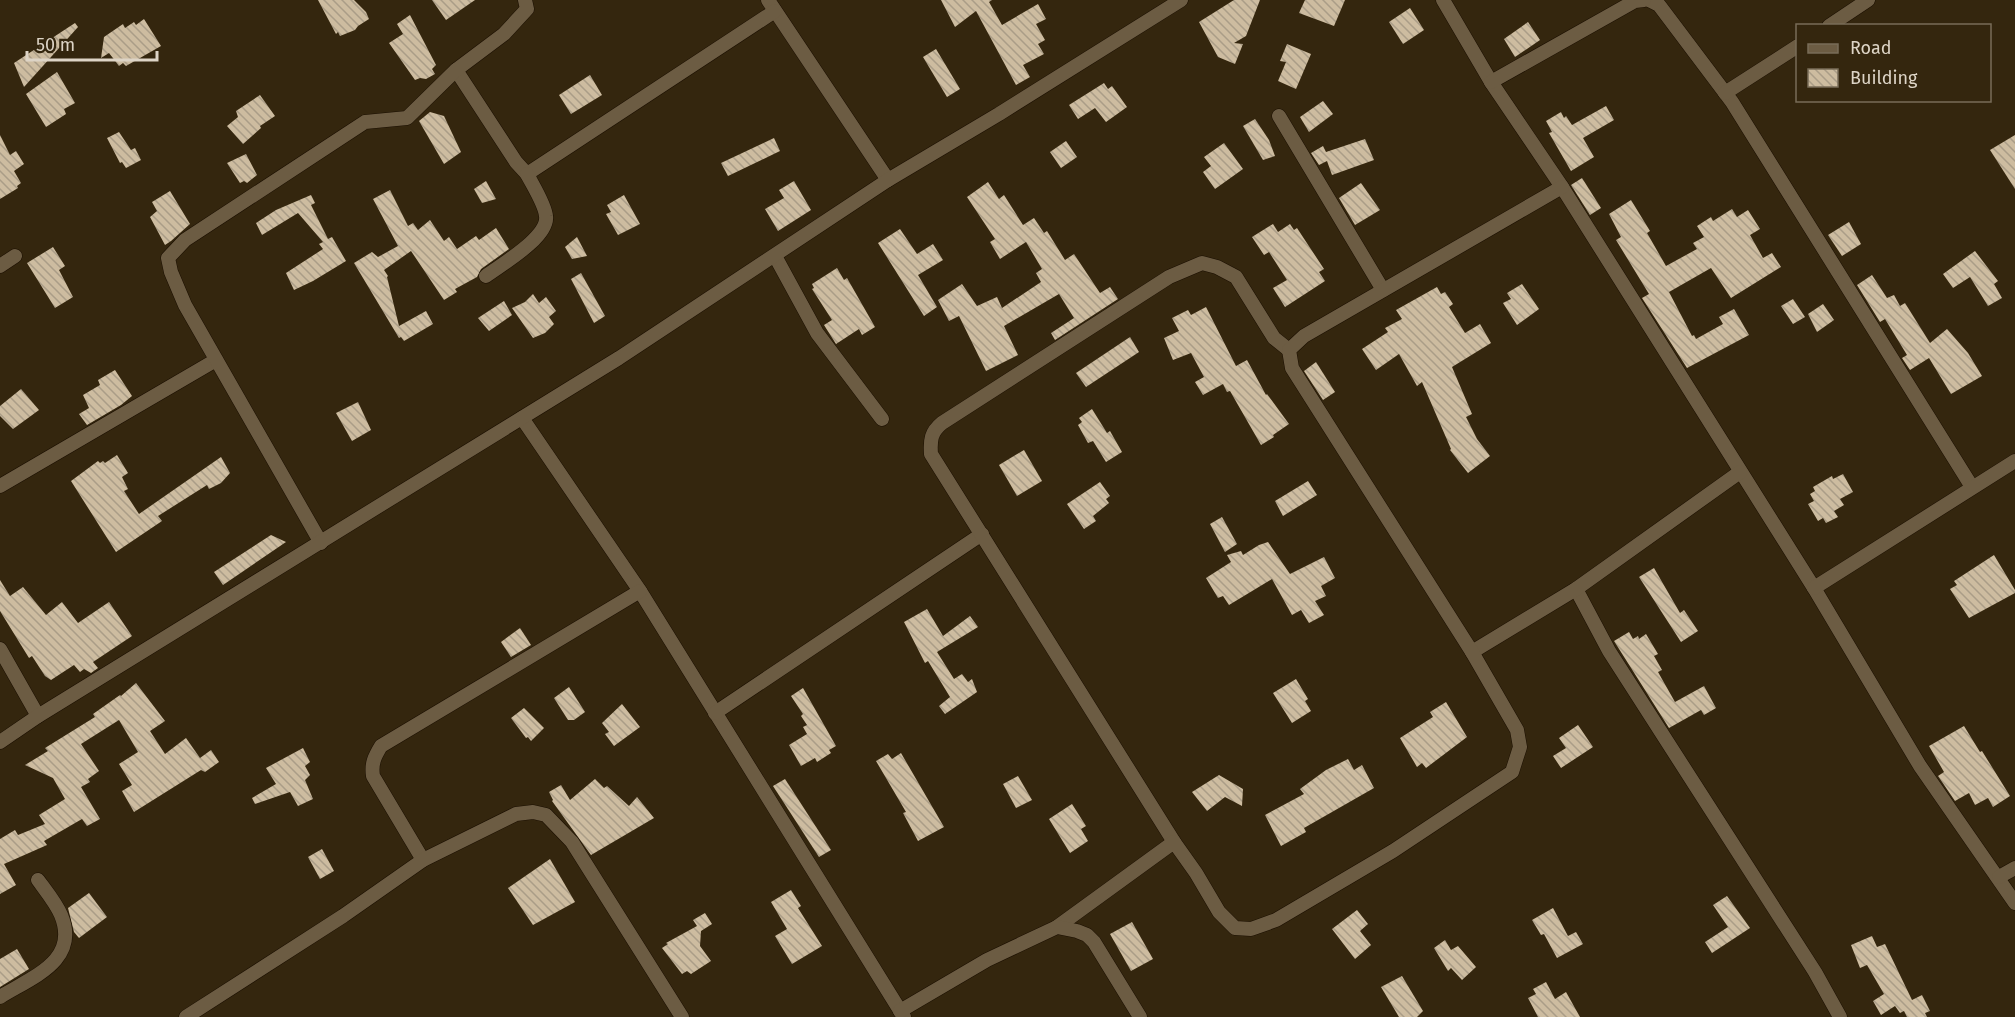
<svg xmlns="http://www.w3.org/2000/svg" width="2015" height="1017" font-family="'Fira Sans',sans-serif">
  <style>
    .building { fill: url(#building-back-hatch) }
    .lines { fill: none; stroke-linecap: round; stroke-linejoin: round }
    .street-casing { stroke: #1b0f00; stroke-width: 15 }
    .street { stroke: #6c5c43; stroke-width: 14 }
  </style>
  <defs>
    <pattern id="building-back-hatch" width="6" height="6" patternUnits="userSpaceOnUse" patternTransform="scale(1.5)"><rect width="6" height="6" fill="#cdbca0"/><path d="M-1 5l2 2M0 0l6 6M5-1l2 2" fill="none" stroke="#aa9d87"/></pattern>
  </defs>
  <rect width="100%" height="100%" fill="#34260e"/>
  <!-- building -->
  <g class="building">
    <path d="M318,0H354L366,12L369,19L358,26L355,30L340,36L338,32L336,34Z"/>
    <path d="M432,0H475L446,20Z"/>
    <path d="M941,0H992L989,2L1002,25L1038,4L1046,19L1036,24L1045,40L1038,44L1044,54L1023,65L1030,77L1016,85L976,11L955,27Z"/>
    <path d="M1234,0H1260L1246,36L1234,43L1243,44L1235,64L1218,57L1199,22Z"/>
    <path d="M1305,0H1345L1334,26L1299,13Z"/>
    <path d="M1410,8L1424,30L1403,44L1389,22Z"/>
    <path d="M410,15L436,65L432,69L435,74L426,79L420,78L415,80L389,43L403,34L397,24Z"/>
    <path d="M144,19L161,46L126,66L123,63L119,66L109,53L101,58L104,37L123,24L125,28L134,22L136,25Z"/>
    <path d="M1528,22L1540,40L1515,57L1504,39Z"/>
    <path d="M75,23L78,27L24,87L14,63Z"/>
    <path d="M1287,44L1311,54L1296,89L1278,81L1286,62L1280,61Z"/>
    <path d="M936,49L960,89L947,97L923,57Z"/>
    <path d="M57,72L75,103L64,109L66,114L46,127L26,94Z"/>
    <path d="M590,75L602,95L571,114L559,95Z"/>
    <path d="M1104,83L1108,89L1112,86L1127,107L1106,122L1095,108L1078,119L1069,105Z"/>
    <path d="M260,95L275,116L260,126L261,128L243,144L227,126L238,117L236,111Z"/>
    <path d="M1323,101L1333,114L1309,132L1300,117Z"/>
    <path d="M1606,106L1614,120L1583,138L1594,157L1571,171L1549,133L1552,132L1546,121L1561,112L1564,118L1566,116L1572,125Z"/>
    <path d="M430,112L444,116L461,152L444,164L419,121Z"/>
    <path d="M1255,119L1269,140L1275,156L1263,160L1243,126Z"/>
    <path d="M119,132L131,150L135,148L141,160L126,168L122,162L120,163L107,138Z"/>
    <path d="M0,135L10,155L16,151L24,164L14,171L21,183L17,186L18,188L0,199Z"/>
    <path d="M2015,135V189L1990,150Z"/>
    <path d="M774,138L780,151L728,176L721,163Z"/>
    <path d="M1365,139L1374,160L1332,175L1327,161L1319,165L1311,153L1323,146L1326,152Z"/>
    <path d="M1066,141L1077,157L1061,168L1050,152Z"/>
    <path d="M1224,143L1243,169L1215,189L1203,172L1211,166L1204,157Z"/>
    <path d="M246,154L257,175L247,183L244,181L240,183L227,163Z"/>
    <path d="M1582,178L1601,208L1590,215L1571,185Z"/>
    <path d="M486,181L496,199L482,203L474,189Z"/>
    <path d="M794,181L811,210L778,231L765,209L784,198L779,190Z"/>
    <path d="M988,182L999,199L1004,195L1023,225L1034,218L1044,233L1047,231L1065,260L1074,254L1100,293L1110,287L1118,299L1055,340L1051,333L1074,318L1059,294L1004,326L1018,355L986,371L959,316L949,321L938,300L962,284L977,306L997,297L1002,308L1041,282L1036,273L1042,269L1026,242L1000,259L990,242L995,239L967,197Z"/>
    <path d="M1361,183L1380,210L1355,225L1339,198Z"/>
    <path d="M390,190L408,226L413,223L418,230L430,220L444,241L449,237L457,249L476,236L479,240L496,228L509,249L481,269L477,277L455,289L457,292L444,300L411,251L384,270L388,276L387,277L399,326L426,311L433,324L404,341L401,337L399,338L354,263L372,252L378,257L398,246L373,199Z"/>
    <path d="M170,191L190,224L171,241L165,245L150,217L157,211L152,202Z"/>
    <path d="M311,195L315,203L311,205L328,239L332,237L346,261L313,281L294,290L286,273L323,249L319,244L323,242L298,213L262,235L256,223L276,210Z"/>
    <path d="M624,195L640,224L618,235L606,214L611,212L607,205Z"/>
    <path d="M1631,200L1650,231L1647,233L1666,266L1697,249L1693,243L1704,237L1697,226L1711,217L1713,221L1732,209L1737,217L1748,210L1760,229L1750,235L1763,258L1772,253L1781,267L1731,298L1711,268L1669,292L1692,336L1694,335L1696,339L1723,324L1719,317L1734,309L1749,335L1687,368L1642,298L1649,294L1616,240L1621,237L1609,214Z"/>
    <path d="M1849,222L1861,244L1842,256L1828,235Z"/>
    <path d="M1273,224L1278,232L1290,224L1294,230L1297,228L1324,269L1319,272L1325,281L1285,307L1273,288L1287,280L1269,252L1264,255L1252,237Z"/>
    <path d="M900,229L917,254L933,244L943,260L918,275L937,307L924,316L878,243Z"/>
    <path d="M577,237L587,256L572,259L565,247Z"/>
    <path d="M53,247L65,266L59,270L73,297L55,308L27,263Z"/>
    <path d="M1975,251L1998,281L1994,284L2002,298L1988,306L1970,277L1953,288L1943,274Z"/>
    <path d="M837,268L844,280L847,278L875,327L862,335L859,329L836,344L824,325L832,320L812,289L814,288L812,284Z"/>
    <path d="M581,273L605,316L594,323L571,279Z"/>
    <path d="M1872,275L1887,298L1894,295L1900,306L1905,303L1930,343L1947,329L1968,353L1982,376L1951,394L1929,358L1910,370L1902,358L1907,355L1885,319L1880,322L1857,285Z"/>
    <path d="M1522,284L1539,309L1517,325L1503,303L1511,299L1507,293Z"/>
    <path d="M1437,287L1441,294L1445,292L1453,304L1449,307L1465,333L1480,324L1491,343L1452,367L1472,414L1466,417L1477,439L1490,456L1468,473L1450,450L1451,449L1422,382L1417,386L1399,354L1376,370L1362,349L1388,332L1385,328L1402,319L1396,310Z"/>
    <path d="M533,294L539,303L546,297L556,311L549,317L554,324L545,333L533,338L512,308L525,302Z"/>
    <path d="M1793,299L1805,317L1793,324L1781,306Z"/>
    <path d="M504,301L512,315L489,331L478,318Z"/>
    <path d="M1823,304L1834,320L1817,332L1808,314Z"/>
    <path d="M1206,307L1236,366L1247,360L1266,395L1267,394L1289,424L1273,435L1274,437L1261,445L1230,391L1227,392L1223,384L1203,395L1195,382L1204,377L1191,353L1173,360L1164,338L1179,331L1172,318L1188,310L1191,315Z"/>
    <path d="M1130,337L1139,352L1086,387L1076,373Z"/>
    <path d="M1316,362L1335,392L1323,400L1304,371Z"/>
    <path d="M115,370L132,396L121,405L87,425L79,414L89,408L83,395L100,385L98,380Z"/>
    <path d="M21,389L39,410L13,429L0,416V406Z"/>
    <path d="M358,402L371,430L352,441L336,413Z"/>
    <path d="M1092,409L1107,433L1110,431L1122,452L1106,462L1093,441L1088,443L1078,425L1082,422L1079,418Z"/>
    <path d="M1024,450L1042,481L1017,496L999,465Z"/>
    <path d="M117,455L128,473L122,477L128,489L124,491L139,514L221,457L230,473L221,483L209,489L207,485L158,516L162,521L116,552L71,481L98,461L100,463L103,461L105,463Z"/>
    <path d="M1843,474L1853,492L1840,499L1844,505L1834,511L1838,517L1826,523L1823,518L1818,521L1808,504L1814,501L1810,494L1815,491L1813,487L1832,476L1833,479Z"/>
    <path d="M1308,481L1317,495L1283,516L1275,501Z"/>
    <path d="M1100,482L1110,496L1106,499L1109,503L1093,516L1096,521L1084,529L1067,504Z"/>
    <path d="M1222,517L1237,544L1225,552L1210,524Z"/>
    <path d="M271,535L286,542L223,585L214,572Z"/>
    <path d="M1268,542L1290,574L1324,557L1335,578L1321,586L1326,596L1315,601L1324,615L1309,623L1301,610L1292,615L1272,579L1229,605L1223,596L1218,598L1206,578L1231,562L1227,555L1241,551L1243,555L1259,545Z"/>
    <path d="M1994,555L2015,590V593L1969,618L1950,589L1957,585L1954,581Z"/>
    <path d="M1654,568L1680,613L1684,610L1698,631L1681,642L1639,577Z"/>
    <path d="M0,580L10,596L23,587L46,615L62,602L78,623L109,602L132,636L93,662L98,668L91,673L84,669L80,672L74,665L51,680L45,676L32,656L29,658L0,611Z"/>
    <path d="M927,609L943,636L970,616L978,627L937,652L954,679L962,674L968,682L972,679L977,692L945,714L939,706L950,697L928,661L925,663L904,622Z"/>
    <path d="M520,628L531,645L511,657L501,642Z"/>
    <path d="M1629,632L1633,639L1638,636L1639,639L1646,634L1658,654L1654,656L1662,670L1658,672L1675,702L1704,686L1716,708L1704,715L1701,710L1669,728L1614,641Z"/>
    <path d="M1296,679L1308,699L1305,701L1311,711L1292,723L1273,693Z"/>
    <path d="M136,683L165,721L150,731L165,754L186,738L200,758L211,750L219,762L205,772L201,770L134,812L122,791L132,785L119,764L138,752L119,720L81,744L99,771L88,779L90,782L81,787L100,819L87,826L82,819L44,841L47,845L4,864L16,885L0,894V839L15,830L18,835L45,824L39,815L65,799L53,778L25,765L48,751L45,748L95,717L93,714L120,695L121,696Z"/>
    <path d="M569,687L585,712L574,720H568L554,698Z"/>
    <path d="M803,688L836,746L829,750L831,753L817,762L815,758L801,766L789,745L807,734L803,727L807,725L801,716L803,714L791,696Z"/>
    <path d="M1446,702L1467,737L1426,768L1422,763L1417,767L1400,738L1433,717L1430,712Z"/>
    <path d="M622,704L640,727L614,746L605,734L609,732L602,723Z"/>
    <path d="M524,708L544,728L531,741L528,737L526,738L511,718Z"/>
    <path d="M1578,725L1593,747L1561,768L1553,756L1566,748L1559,738Z"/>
    <path d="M1964,726L1980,752L1982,751L2010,796L1993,807L1988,798L1975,805L1969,793L1955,801L1938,776L1944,772L1929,746Z"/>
    <path d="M303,748L310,762L305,766L310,775L305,780L313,799L298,806L290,792L255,804L252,798L276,784L266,768Z"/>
    <path d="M901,753L944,827L918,841L903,813L906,812L876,761L888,754L892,759Z"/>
    <path d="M1348,759L1354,770L1362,765L1374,788L1304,828L1306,832L1281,846L1265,815L1304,794L1300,789L1326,770Z"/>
    <path d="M1219,775L1243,789L1242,806L1225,797L1207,811L1192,792Z"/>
    <path d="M1018,776L1032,800L1016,808L1003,784Z"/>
    <path d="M595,779L604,788L607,786L629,806L637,797L654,818L591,855L552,801L553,800L549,792L561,785L570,800Z"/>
    <path d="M785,779L831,850L819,857L773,786Z"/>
    <path d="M1072,804L1086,826L1081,829L1088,841L1070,853L1049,819Z"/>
    <path d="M322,849L334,871L320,879L308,857Z"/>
    <path d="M550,859L575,902L533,925L508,888Z"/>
    <path d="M791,890L801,906L798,908L822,946L792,964L775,936L787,929L771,902Z"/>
    <path d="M89,893L107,917L79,938L74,932L68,908Z"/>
    <path d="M1727,896L1750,928L1712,953L1705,942L1728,927L1713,905Z"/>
    <path d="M1553,908L1568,936L1576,932L1583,944L1557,958L1544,934L1541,935L1532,920Z"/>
    <path d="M1357,910L1368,924L1360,931L1371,945L1355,959L1332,929Z"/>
    <path d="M705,913L712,924L701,931L700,946L711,961L691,974L687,971L682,974L662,948L668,944L666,943L697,926L693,920Z"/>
    <path d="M1132,922L1153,959L1131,971L1110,934Z"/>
    <path d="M1872,936L1877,947L1885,944L1912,1000L1922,995L1930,1011L1925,1013L1927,1017H1907L1904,1011L1900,1013L1895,1006L1881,1015L1873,1001L1884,994L1867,965L1860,968L1851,945Z"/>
    <path d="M1445,940L1451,950L1458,946L1476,967L1462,980L1451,968L1448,971L1434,948Z"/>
    <path d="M17,949L29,969L0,987V959Z"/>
    <path d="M1402,976L1423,1011L1417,1017H1399L1381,987Z"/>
    <path d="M1546,982L1555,999L1566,992L1580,1017H1538L1528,998L1536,994L1533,989Z"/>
  </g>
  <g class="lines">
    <defs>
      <g id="street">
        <path d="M768,0L888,180"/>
        <path d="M1443,0L1491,82L1562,187L1814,588L1920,766L2015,903"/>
        <path d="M1649,0L1659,5L1732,102L1972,487"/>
        <path d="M1829,26L1868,0"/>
        <path d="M456,70L516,162L527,174L775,11"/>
        <path d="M1491,82L1635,1L1644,0"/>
        <path d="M1725,93L1798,46"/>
        <path d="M1279,116L1383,290"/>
        <path d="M775,256L817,333L882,419"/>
        <path d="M0,266L15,256"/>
        <path d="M486,276C502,264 549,237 546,216C545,204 532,184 527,174"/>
        <path d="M522,418L640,591L904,1017"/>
        <path d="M0,486L216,360"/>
        <path d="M321,543L185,305L171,272L168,258L185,240L365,122L407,118L456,70L504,34L527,9L525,0"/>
        <path d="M1814,588L2015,461"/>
        <path d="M1576,589L1609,651L1815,972L1840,1017"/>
        <path d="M0,649L38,716"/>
        <path d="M1472,652L1576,589L1740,472"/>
        <path d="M715,713L982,534"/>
        <path d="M0,742L38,716L619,358L888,180L999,114L1181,0"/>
        <path d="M1174,842L931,454C930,440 931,432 942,423L1169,277L1202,263L1217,267L1236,277L1274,338L1289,350"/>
        <path d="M423,860L373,776C371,763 375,756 381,746L640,591"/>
        <path d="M1999,877L2015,868"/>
        <path d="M1057,927L1174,842L1196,873L1219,912L1235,928L1251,929L1276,920L1393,851L1512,772L1520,747L1517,730L1472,652L1292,368L1289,350L1304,336L1562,187"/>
        <path d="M0,997C32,977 80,961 61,915C56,903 46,891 38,880"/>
        <path d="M900,1011L987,960L1057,927L1077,931L1087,935L1094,942L1140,1017"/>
        <path d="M186,1017L343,916L423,860L516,814L533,812L546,815L572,842L682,1017"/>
      </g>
    </defs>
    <!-- street casing -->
    <use href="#street" class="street-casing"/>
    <!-- street -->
    <use href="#street" class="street"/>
  </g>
  <!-- legend -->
  <rect x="1796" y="24" width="195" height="78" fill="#34260e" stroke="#786c58" stroke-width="1.5"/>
  <rect x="1808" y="44" width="30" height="9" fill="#6c5c43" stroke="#786c58" stroke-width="1.5"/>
  <text x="1850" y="54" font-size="18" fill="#ddd4c6">Road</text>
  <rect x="1808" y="69" width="30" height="18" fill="url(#building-back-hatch)" stroke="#786c58" stroke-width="1.5"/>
  <text x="1850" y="84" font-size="18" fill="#ddd4c6">Building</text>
  <!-- scale -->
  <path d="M27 51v9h130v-9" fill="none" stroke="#ddd4c6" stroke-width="3"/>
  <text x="36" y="51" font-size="18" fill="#ddd4c6" stroke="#34260e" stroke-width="4.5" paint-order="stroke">50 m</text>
</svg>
